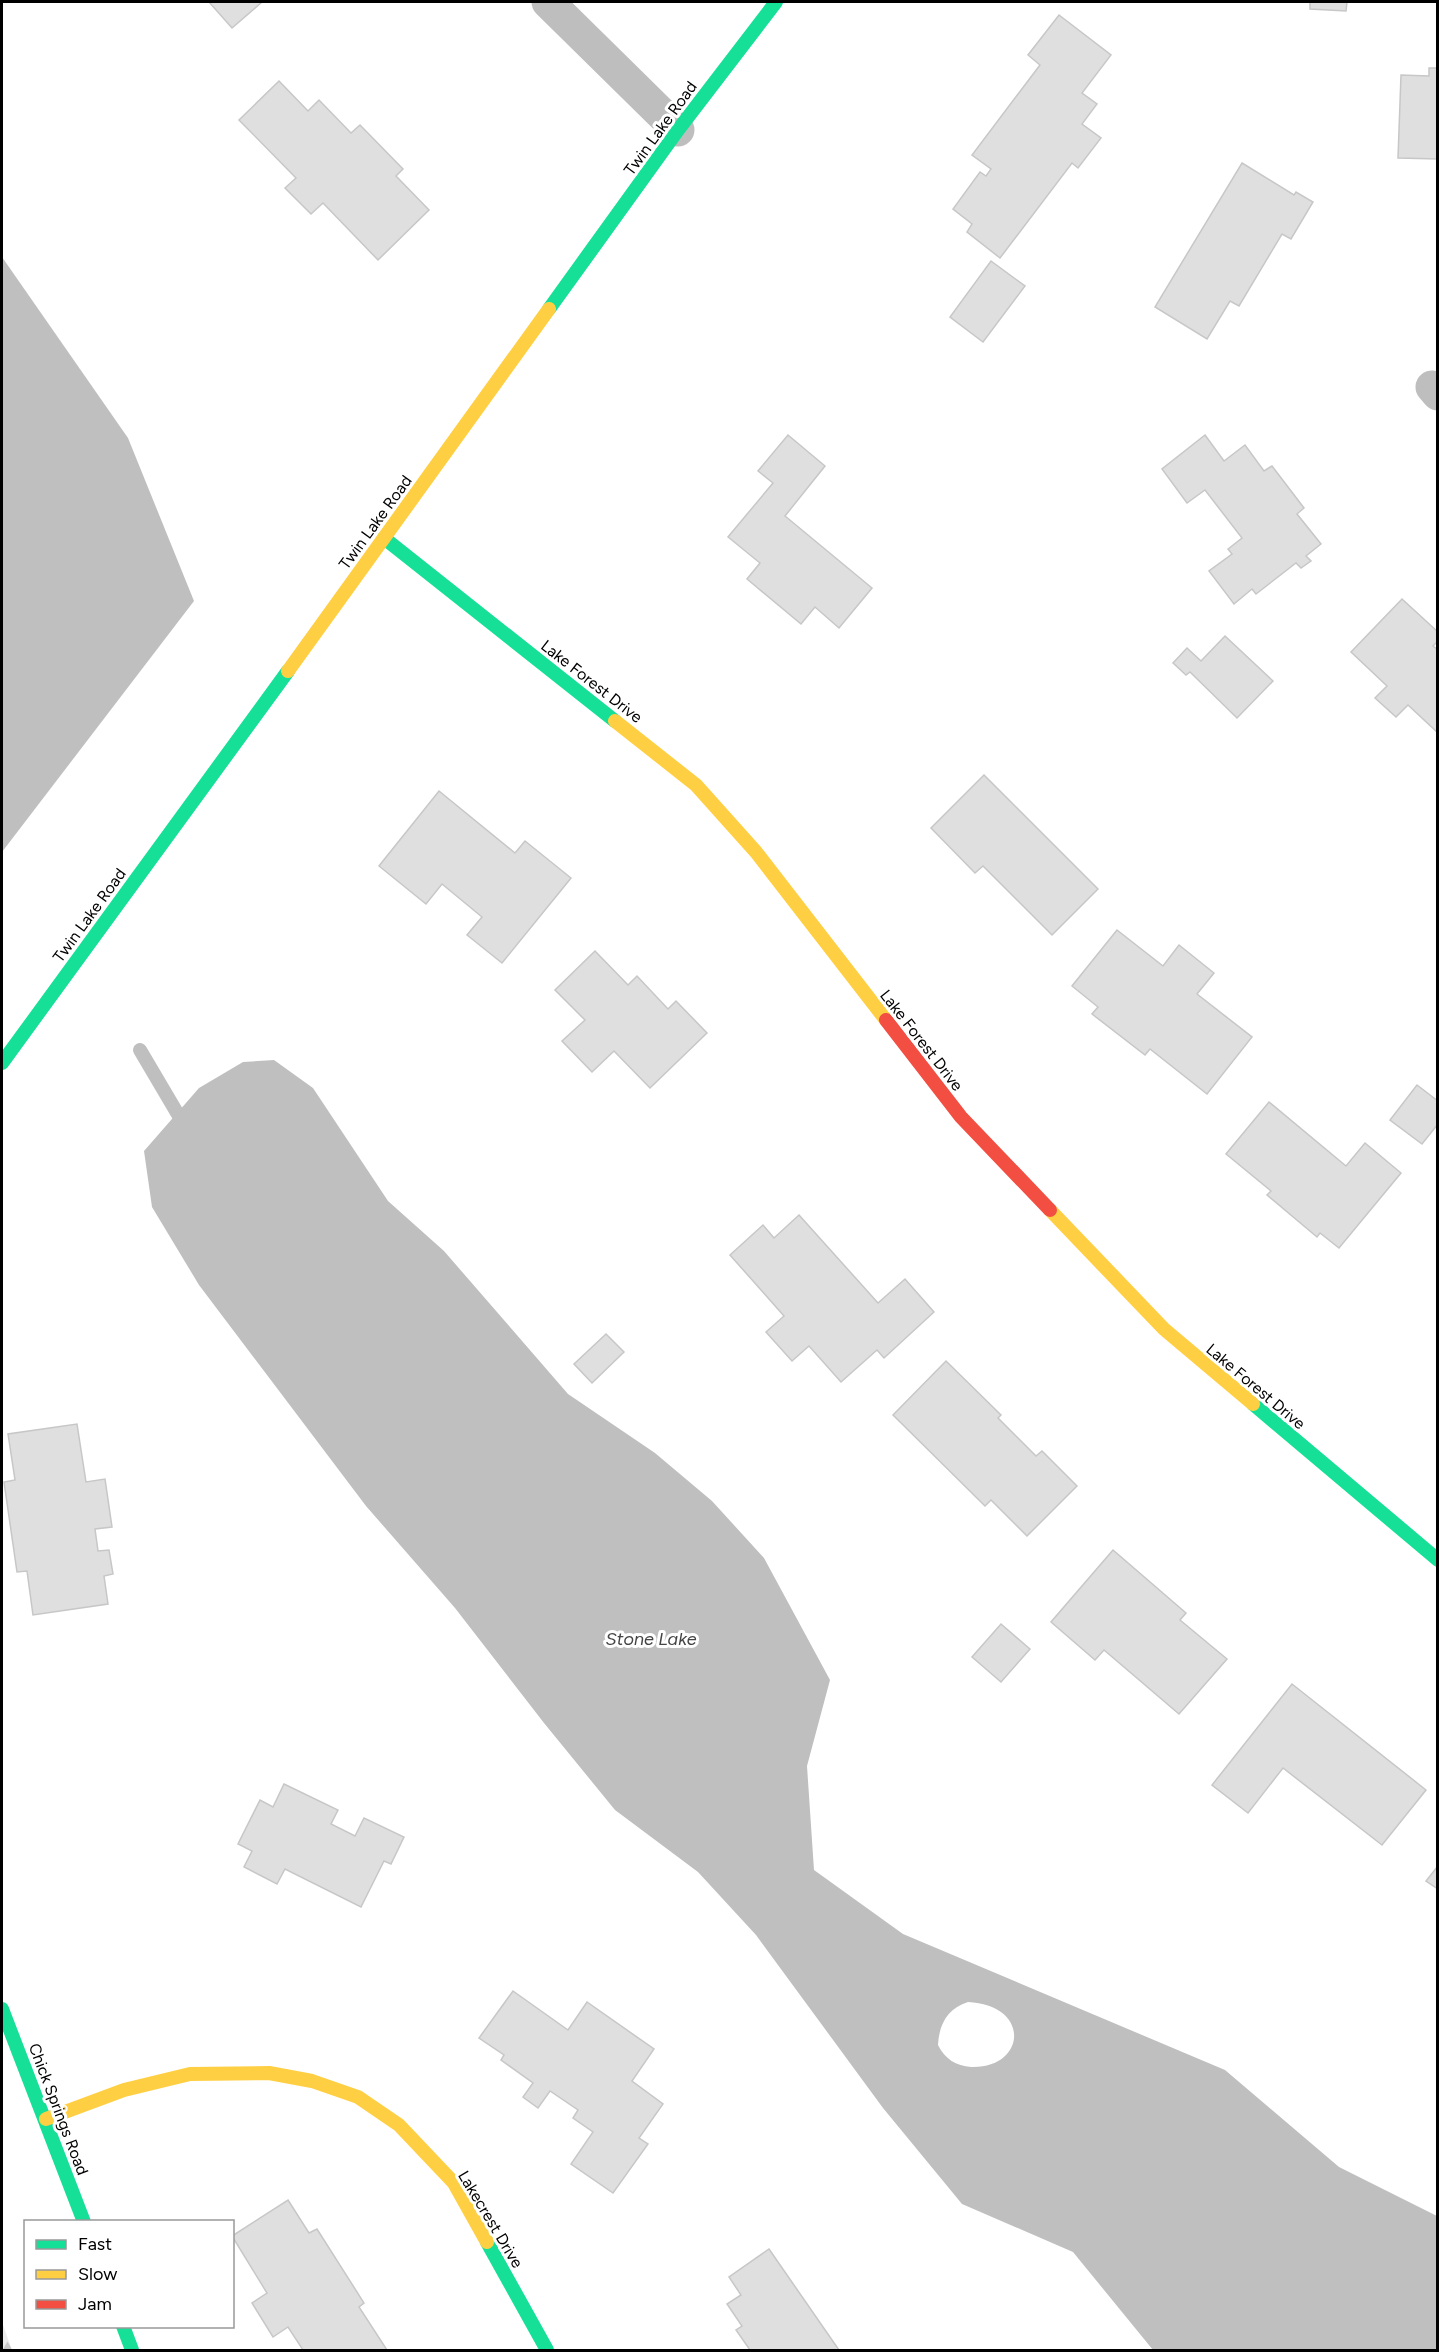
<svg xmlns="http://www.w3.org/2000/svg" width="1439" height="2352" font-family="Figtree,sans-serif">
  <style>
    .forest { fill: url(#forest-firs) }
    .water { fill: #bfbfbf; fill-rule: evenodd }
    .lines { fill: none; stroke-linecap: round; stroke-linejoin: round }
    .stream { stroke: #bfbfbf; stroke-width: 14 }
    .building { fill: #dfdfdf; stroke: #c7c7c7; stroke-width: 1.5 }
    .street { stroke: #bebebe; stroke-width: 33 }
    .fast { stroke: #16e098; stroke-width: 14 }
    .slow { stroke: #ffcf43; stroke-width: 14 }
    .jam { stroke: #f24e42; stroke-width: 14 }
    .labels { text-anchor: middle; stroke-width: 6; stroke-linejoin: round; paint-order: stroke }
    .street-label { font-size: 16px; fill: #000; stroke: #fff }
    .water-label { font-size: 18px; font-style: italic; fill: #444; stroke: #fff }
  </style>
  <defs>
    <pattern id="forest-firs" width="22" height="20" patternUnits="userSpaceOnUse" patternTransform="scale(1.5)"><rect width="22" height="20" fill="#ececec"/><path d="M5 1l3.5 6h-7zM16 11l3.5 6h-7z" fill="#c9c9c9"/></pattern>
  </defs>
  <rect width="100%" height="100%" fill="#fff"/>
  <!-- forest -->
  <path class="forest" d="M2,2322L12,2350H2Z"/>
  <!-- water -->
  <g class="water">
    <path d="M2,257L128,438L194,601L2,852Z"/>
    <path d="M274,1060L313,1088L388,1201L444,1251L568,1394L655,1453L712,1501L764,1558L830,1680L807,1766L814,1870L903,1934L1225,2070L1339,2167L1437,2216V2350H1153L1073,2252L962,2204L883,2108L756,1935L698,1872L615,1810L544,1723L455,1608L366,1506L199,1285L152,1207L144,1151L199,1088L243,1062ZM968,2002C1032,2005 1026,2069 971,2067C956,2066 945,2059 938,2045C939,2024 948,2008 968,2002Z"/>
  </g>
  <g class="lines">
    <!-- stream -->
    <path class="stream" d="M140,1050L186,1128"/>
  </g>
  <!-- building -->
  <g class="building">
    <path d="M209,2H262L232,28Z"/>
    <path d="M1310,2H1347L1346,11L1310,9Z"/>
    <path d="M1059,15L1111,55L1082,93L1097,104L1082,124L1101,138L1078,168L1072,163L1000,258L967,232L972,224L953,209L980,172L986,176L991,169L972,155L1040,65L1028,55Z"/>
    <path d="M1429,68H1438V159L1398,158L1401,75L1429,76Z"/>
    <path d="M279,81L308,111L319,100L351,133L360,125L403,169L396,176L429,210L378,260L323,203L311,214L285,188L296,178L239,120Z"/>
    <path d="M1242,163L1294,195L1296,192L1313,202L1291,239L1282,234L1239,306L1230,301L1207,339L1155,307Z"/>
    <path d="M991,261L1025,286L983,342L950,317Z"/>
    <path d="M788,435L825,466L785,516L872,588L839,628L815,607L801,624L747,579L760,563L728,537L773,483L758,471Z"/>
    <path d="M1205,435L1224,461L1245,445L1264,471L1272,466L1304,508L1297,514L1321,544L1306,556L1311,561L1301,568L1296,563L1256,594L1252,589L1234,604L1209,571L1232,554L1228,549L1242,538L1205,490L1187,503L1162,469Z"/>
    <path d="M1402,599L1438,632V641L1433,646L1438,650V733L1408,705L1396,717L1375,698L1387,686L1351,652Z"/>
    <path d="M1225,636L1273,681L1237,718L1190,672L1186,675L1173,663L1187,648L1201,661Z"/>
    <path d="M984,775L1098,889L1052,935L983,866L975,873L931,828Z"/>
    <path d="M439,791L515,853L525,841L571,878L502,963L467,935L482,917L442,884L426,904L379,866Z"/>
    <path d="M1117,930L1163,966L1179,945L1214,973L1197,994L1252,1037L1207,1094L1150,1049L1145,1055L1092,1014L1098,1007L1072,986Z"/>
    <path d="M595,951L628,985L637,976L668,1009L676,1001L707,1033L650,1088L614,1051L592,1072L562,1041L585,1020L555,990Z"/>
    <path d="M1417,1085L1438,1101V1124L1422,1144L1390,1120Z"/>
    <path d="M1269,1102L1346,1166L1365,1143L1401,1173L1339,1248L1320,1233L1317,1237L1267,1195L1271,1191L1226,1154Z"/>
    <path d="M799,1215L878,1303L905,1279L934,1312L884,1358L877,1350L841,1382L809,1346L792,1361L766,1332L784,1316L730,1255L763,1225L774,1238Z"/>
    <path d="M606,1334L624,1352L592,1383L574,1364Z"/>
    <path d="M946,1361L1001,1415L998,1418L1036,1456L1042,1451L1077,1486L1027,1536L991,1500L985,1506L893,1415Z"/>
    <path d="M77,1424L86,1482L105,1479L112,1527L95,1529L98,1551L109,1550L113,1574L104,1576L108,1604L33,1615L27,1571L17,1572L4,1482L15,1480L8,1434Z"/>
    <path d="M1113,1550L1186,1613L1180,1620L1227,1659L1179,1714L1104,1650L1095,1660L1051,1622Z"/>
    <path d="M1001,1624L1030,1649L1001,1682L972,1657Z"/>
    <path d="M1292,1684L1426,1790L1382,1845L1283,1768L1248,1813L1212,1785Z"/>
    <path d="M284,1784L338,1810L331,1824L355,1836L364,1818L404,1837L391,1864L384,1861L361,1907L285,1869L277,1884L244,1867L252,1851L238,1844L260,1800L273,1807Z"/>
    <path d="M1438,1866V1889L1426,1881Z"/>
    <path d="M513,1991L568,2030L587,2002L654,2049L632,2081L663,2104L639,2138L648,2144L613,2193L571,2164L593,2132L573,2118L578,2110L550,2091L538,2108L523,2097L533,2083L501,2060L504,2055L479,2038Z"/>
    <path d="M288,2200L309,2233L317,2229L364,2303L359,2307L387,2350H303L288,2327L273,2337L252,2303L267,2293L232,2236Z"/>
    <path d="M769,2249L839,2350H750L736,2330L742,2326L727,2304L741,2295L729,2277Z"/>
  </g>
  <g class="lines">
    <!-- street -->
    <g class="street">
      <path d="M548,2L678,130"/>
      <path d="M1432,387L1438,394"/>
    </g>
    <!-- fast -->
    <g class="fast">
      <path d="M549,309L678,130L776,2"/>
      <path d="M384,538L615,721"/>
      <path d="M2,1063L288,671"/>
      <path d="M1253,1404L1438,1560"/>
      <path d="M2,2009L84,2222"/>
      <path d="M487,2242L547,2350"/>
      <path d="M123,2326L132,2350"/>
    </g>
    <!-- slow -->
    <g class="slow">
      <path d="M288,671L549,309"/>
      <path d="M615,721L696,785L756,852L886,1020"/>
      <path d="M1050,1210L1164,1329L1253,1404"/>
      <path d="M46,2119L124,2090L190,2074L269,2073L312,2081L358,2097L399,2125L454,2183L487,2242"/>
    </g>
    <!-- jam -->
    <path class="jam" d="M886,1020L961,1117L1050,1210"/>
  </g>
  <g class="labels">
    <!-- street labels -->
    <g class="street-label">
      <text transform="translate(660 128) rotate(-54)" y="6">Twin Lake Road</text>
      <text transform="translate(375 522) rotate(-54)" y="6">Twin Lake Road</text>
      <text transform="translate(592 681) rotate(38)" y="6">Lake Forest Drive</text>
      <text transform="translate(89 915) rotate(-54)" y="6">Twin Lake Road</text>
      <text transform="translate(922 1040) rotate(52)" y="6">Lake Forest Drive</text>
      <text transform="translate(1256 1386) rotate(40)" y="6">Lake Forest Drive</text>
      <text transform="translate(59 2109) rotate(69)" y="6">Chick Springs Road</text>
      <text transform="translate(491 2219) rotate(59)" y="6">Lakecrest Drive</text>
    </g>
    <!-- water labels -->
    <g class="water-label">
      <text x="651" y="1645">Stone Lake</text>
    </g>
  </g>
  <!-- border -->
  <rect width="1439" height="2352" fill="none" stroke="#000000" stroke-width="6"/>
  <!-- legend -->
  <rect x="24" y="2220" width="210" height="108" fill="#ffffff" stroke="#999999" stroke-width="1.5"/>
  <rect x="36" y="2240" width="30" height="9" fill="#16e098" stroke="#999999" stroke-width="1.5"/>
  <text x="78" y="2250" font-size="18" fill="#000000">Fast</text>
  <rect x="36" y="2270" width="30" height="9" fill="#ffcf43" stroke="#999999" stroke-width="1.5"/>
  <text x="78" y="2280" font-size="18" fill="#000000">Slow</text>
  <rect x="36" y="2300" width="30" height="9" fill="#f24e42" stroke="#999999" stroke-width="1.5"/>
  <text x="78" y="2310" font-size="18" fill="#000000">Jam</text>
</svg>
